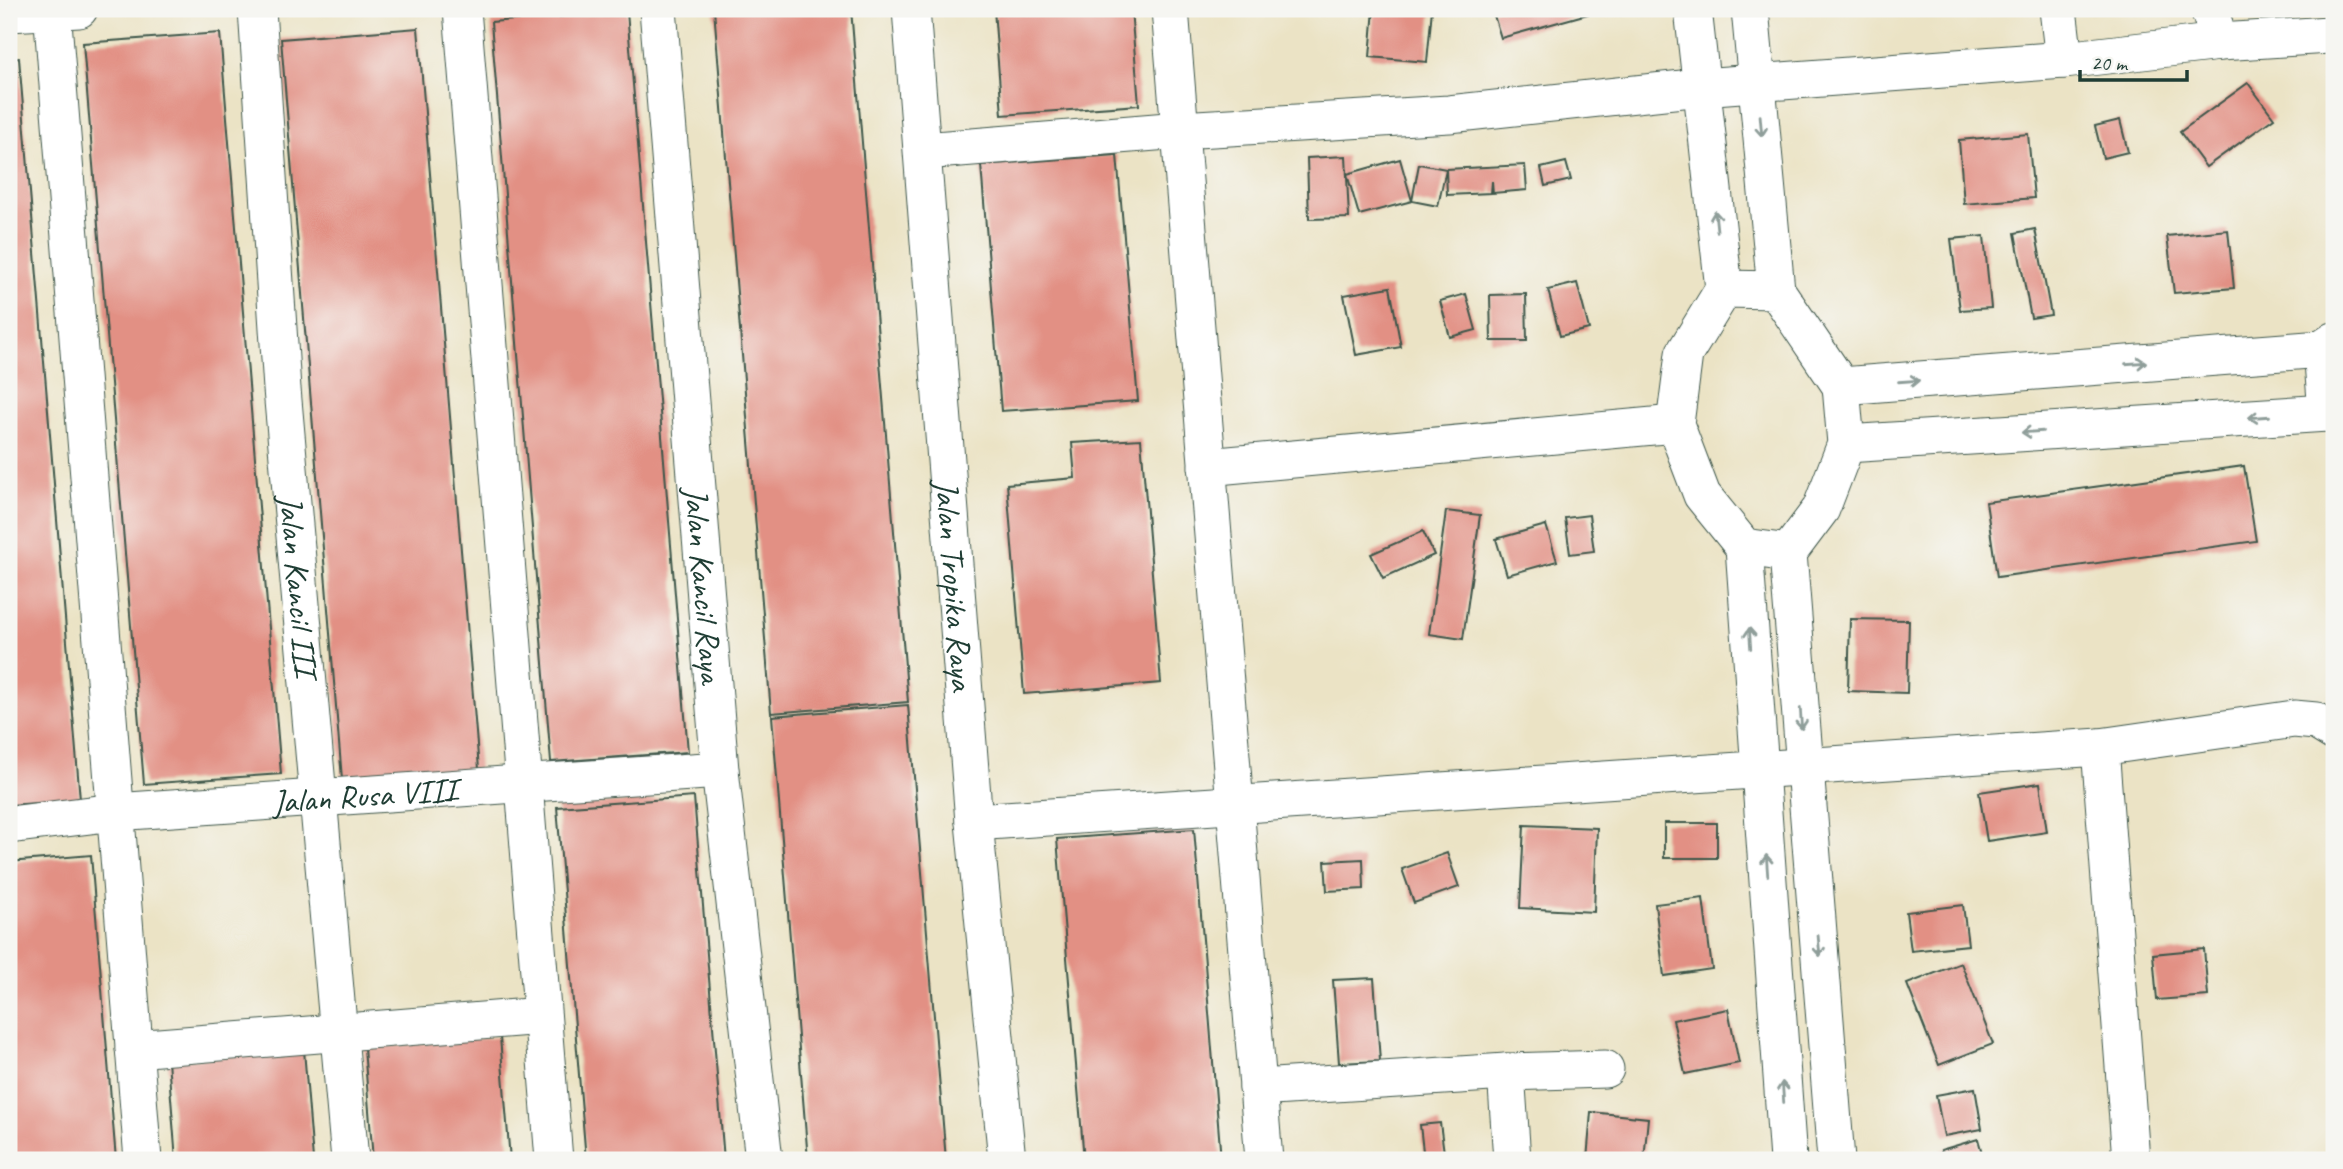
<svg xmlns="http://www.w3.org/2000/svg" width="2343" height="1169" font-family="Caveat,sans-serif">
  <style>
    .building { fill: #e29084 }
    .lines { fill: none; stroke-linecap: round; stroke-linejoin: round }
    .minor-casing { stroke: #3e564a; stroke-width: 39 }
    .minor { stroke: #fff; stroke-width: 37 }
    .oneway { stroke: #8f9e9a }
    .labels { text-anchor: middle; stroke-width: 5; stroke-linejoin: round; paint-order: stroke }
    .street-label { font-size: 33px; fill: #1f3d34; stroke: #f6f6f2 }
  </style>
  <rect width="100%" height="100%" fill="#f6f6f2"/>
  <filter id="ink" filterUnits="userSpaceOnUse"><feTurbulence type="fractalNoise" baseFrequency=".0143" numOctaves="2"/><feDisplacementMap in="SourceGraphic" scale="14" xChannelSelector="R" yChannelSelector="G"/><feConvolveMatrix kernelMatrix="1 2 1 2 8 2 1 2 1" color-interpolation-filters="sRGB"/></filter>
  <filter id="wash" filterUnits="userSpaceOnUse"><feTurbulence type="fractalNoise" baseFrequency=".00686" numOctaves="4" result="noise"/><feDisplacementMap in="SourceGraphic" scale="28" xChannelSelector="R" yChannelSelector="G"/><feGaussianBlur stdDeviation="1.57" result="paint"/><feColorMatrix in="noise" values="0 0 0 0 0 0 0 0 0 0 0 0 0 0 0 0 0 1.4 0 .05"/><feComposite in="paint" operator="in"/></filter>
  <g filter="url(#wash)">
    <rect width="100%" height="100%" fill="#ebe3c5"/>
    <g id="blocks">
      <!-- building -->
      <g class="building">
        <path d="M714,9H851L908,702L771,713Z"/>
        <path d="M994,9H1131L1139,105L1002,115Z"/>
        <path d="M1374,9H1432L1427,62L1370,57Z"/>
        <path d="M1492,9H1602V10L1501,38Z"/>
        <path d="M627,11L688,752L551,762L491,22Z"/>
        <path d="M418,28L479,769L342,779L281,39Z"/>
        <path d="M220,33L281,774L144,784L83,43Z"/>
        <path d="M19,58L80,800L9,805V59Z"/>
        <path d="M2248,83L2274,118L2206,167L2180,132Z"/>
        <path d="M2120,120L2128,152L2103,158L2095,126Z"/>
        <path d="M2028,134L2034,198L1964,204L1959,140Z"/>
        <path d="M1117,155L1138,401L1001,411L981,165Z"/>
        <path d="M1346,156L1349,218L1309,219L1307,158Z"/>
        <path d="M1400,159L1412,201L1359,215L1347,174Z"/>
        <path d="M1566,162L1571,180L1545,186L1541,168Z"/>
        <path d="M1419,164L1446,169L1525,165L1527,190L1493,193L1492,181L1491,193L1447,195L1446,169L1438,206L1412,201Z"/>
        <path d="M2035,229L2051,315L2031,318L2015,233Z"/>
        <path d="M2228,230L2234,288L2174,293L2167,236Z"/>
        <path d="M1984,236L1991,308L1960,310L1951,239Z"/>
        <path d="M1577,283L1589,329L1560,336L1548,290Z"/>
        <path d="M1390,287L1401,347L1356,355L1344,295Z"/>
        <path d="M1466,294L1476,330L1450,337L1440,301Z"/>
        <path d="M1526,294L1527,341H1491L1490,295Z"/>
        <path d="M1141,439L1161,683L1024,694L1007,484L1075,478L1072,443Z"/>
        <path d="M2244,466L2256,541L1997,577L1986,502Z"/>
        <path d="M1446,511L1480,515L1463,639L1429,634Z"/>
        <path d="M1589,515L1594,551L1570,554L1565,518Z"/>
        <path d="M1546,525L1557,561L1507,575L1496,539Z"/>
        <path d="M1423,531L1434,555L1383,578L1371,554Z"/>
        <path d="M1850,619L1909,620L1907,693L1848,691Z"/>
        <path d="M908,705L946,1160H808L772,716Z"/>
        <path d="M2040,783L2047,832L1987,841L1979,792Z"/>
        <path d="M694,797L724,1160H586L557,807Z"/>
        <rect x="1664" y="823" width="53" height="35"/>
        <path d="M1524,825L1597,828L1594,912L1520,908Z"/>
        <path d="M1194,829L1221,1160H1084L1057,839Z"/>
        <path d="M1447,853L1459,887L1414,903L1402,869Z"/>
        <path d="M91,855L116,1160H9V862Z"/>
        <path d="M1363,859L1364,889L1327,891L1325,861Z"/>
        <path d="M1703,898L1712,969L1664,976L1655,904Z"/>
        <path d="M1963,905L1968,945L1911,951L1906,912Z"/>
        <path d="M2204,949L2208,996L2157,1000L2153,954Z"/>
        <path d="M1961,963L1993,1044L1939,1065L1907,984Z"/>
        <path d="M1374,978L1380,1061L1339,1063L1333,980Z"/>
        <path d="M1728,1009L1739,1063L1685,1074L1673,1020Z"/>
        <path d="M500,1037L510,1160H373L364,1048Z"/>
        <path d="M304,1050L313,1160H176L168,1061Z"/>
        <path d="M1975,1088L1982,1129L1944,1136L1936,1095Z"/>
        <path d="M1591,1112L1648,1118L1644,1160H1587Z"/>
        <path d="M1440,1123L1445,1160H1424L1420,1125Z"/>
        <path d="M1978,1139L1984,1160H1944L1941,1150Z"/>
      </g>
    </g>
  </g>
  <g filter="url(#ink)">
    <use href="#blocks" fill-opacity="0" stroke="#3e564a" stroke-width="2"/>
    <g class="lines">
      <defs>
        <g id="minor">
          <path d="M52,9L143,1160"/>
          <path id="s1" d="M257,9L282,389L350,1160"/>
          <path d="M462,9L554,1160"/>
          <path id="s2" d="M658,9L720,770L764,1160"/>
          <path id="s3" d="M911,9L974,822L1007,1160"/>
          <path d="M1170,9L1264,1160"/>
          <path d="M1693,9L1724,289"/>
          <path d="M1750,9L1776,290L1841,386L1846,444L1821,509L1788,553L1744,547L1702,495L1675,424L1684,354L1724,289L1776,290"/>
          <path d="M2058,9L2064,60"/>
          <path d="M2209,9L2220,42"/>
          <path d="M9,13L79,9"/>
          <path d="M923,151L1180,130L1449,114L1701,87L2064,60L2220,42L2329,35"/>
          <path d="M2322,349L2327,413"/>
          <path d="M1841,386L2322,349L2334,341"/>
          <path d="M1846,444L2327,413L2334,415"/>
          <path d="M1207,467L1675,424"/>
          <path d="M1744,547L1788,1160"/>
          <path d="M1788,553L1836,1160"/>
          <path d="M2100,747L2131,1160"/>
          <path d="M974,822L2100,747L2294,719L2316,721L2334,732"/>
          <path id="s4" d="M9,825L115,812L720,770"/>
          <path d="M134,1049L542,1016"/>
          <path d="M1506,1072L1512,1160"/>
          <path d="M1258,1088L1506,1072L1605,1069"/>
        </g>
      </defs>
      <!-- minor casing -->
      <use href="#minor" class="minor-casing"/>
      <!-- minor -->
      <use href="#minor" class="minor"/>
    </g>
    <!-- one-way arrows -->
    <defs><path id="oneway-shaft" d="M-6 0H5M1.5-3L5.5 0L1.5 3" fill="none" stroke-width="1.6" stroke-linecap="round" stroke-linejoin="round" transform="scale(1.75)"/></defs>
    <g class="oneway">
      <use href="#oneway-shaft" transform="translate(1761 126) rotate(85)"/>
      <use href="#oneway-shaft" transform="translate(1716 221) rotate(-96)"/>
      <use href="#oneway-shaft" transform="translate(2136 363) rotate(-4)"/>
      <use href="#oneway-shaft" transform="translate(1909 381) rotate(-4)"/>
      <use href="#oneway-shaft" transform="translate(2259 417) rotate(176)"/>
      <use href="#oneway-shaft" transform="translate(2032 432) rotate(176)"/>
      <use href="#oneway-shaft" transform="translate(1750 638) rotate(-94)"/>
      <use href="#oneway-shaft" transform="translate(1801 719) rotate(86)"/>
      <use href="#oneway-shaft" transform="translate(1767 865) rotate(-94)"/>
      <use href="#oneway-shaft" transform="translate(1819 946) rotate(85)"/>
      <use href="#oneway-shaft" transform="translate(1783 1092) rotate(-94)"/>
    </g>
  </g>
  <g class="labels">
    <!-- street labels -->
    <g class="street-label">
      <text dy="12" stroke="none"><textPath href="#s1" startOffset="578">Jalan Kancil III</textPath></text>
      <text dy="12" stroke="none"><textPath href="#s2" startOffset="578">Jalan Kancil Raya</textPath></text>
      <text dy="12" stroke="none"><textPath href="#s3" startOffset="578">Jalan Tropika Raya</textPath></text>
      <text dy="12" stroke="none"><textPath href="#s4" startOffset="357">Jalan Rusa VIII</textPath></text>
    </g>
  </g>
  <!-- margin -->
  <rect width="2343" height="1169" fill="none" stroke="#f6f6f2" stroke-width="35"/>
  <!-- scale -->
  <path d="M2080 70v10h107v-10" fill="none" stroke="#1f3d34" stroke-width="3.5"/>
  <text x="2091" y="70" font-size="21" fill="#1f3d34" stroke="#f6f6f2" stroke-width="5" paint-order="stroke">20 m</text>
</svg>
